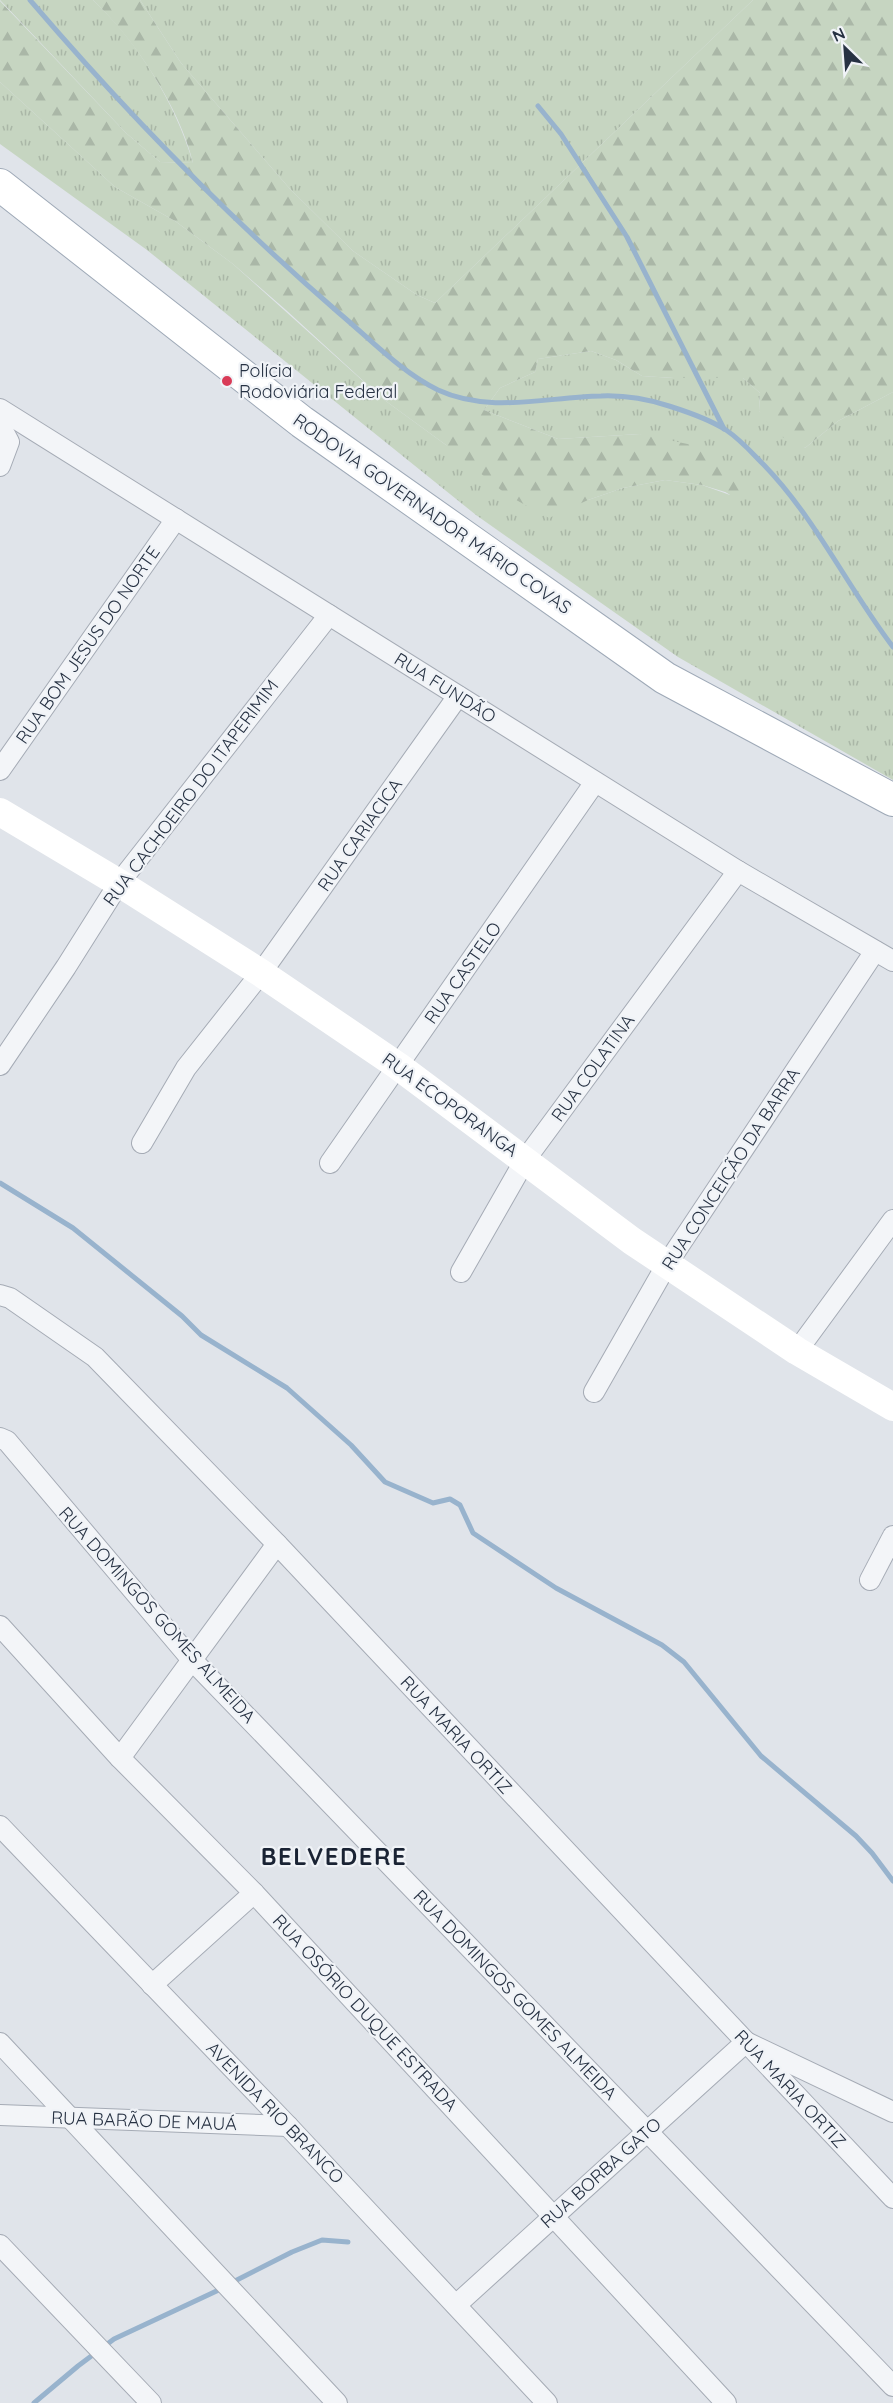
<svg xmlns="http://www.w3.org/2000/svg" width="893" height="2403" font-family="Quicksand,sans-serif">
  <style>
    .grass { fill: url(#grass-tufts) }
    .forest { fill: url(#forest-firs) }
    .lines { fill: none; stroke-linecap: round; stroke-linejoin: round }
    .stream { stroke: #98b3cd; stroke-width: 5 }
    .street-casing { stroke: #a5abb5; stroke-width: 22 }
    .primary-casing { stroke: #9ea9b7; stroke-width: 34 }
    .street { stroke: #f3f5f8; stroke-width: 20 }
    .secondary { stroke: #fff; stroke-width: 28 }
    .primary { stroke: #fff; stroke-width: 32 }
    .poi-dot { fill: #d93b57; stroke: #f0f3f7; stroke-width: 2 }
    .labels { text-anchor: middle; stroke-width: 4.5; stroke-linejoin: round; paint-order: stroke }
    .poi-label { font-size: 18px; fill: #273243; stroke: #f0f3f7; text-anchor: start }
    .street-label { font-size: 18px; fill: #273243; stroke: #f0f3f7 }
    .district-label { font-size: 24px; font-weight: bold; letter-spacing: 1.5px; fill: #1a2334; stroke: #f0f3f7 }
  </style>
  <defs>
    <pattern id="grass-tufts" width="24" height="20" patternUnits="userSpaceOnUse" patternTransform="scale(1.5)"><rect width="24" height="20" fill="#c6d5c1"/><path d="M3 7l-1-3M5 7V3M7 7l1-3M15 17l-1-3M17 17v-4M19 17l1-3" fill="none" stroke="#aab7a7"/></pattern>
    <pattern id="forest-firs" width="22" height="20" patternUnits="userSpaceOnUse" patternTransform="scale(1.5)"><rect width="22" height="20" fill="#c6d5c1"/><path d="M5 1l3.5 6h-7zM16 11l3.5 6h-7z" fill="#aab7a7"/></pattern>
  </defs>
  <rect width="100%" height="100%" fill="#e0e4ea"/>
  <!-- grass -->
  <g class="grass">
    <path d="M0,0H93C139,43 175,103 193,163L160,162L126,133Z"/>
    <path d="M140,0H753L435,303L417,295L353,251L290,189L181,63Z"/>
    <path d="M0,82L115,187L175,221L233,264L383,399L446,445L588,500L623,488L665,480L702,485L730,495L640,434L558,439L484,410L500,388L535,372L538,359L591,351L616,360L642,376L674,378H743L760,393L759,411L805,448L838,421L893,392V780L678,657L476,515L147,250L0,144Z"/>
  </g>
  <!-- forest -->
  <path class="forest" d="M93,0H140L181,63L290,189L353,251L417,295L435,303L753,0H893V392L838,421L805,448L776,434L759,411L760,393L743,378H674L642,376L616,360L591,351L538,359L535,372L500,388L484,410L558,439L640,434L697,446L758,492L745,498L702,485L665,480L623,488L588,500L549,518L507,495L446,445L383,399L286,310L233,264L175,221L115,187L0,82V1L126,133L160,162L193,163C179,106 135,40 93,0Z"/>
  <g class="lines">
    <!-- stream -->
    <g class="stream">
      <path d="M30,0C125,111 228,217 339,313C370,339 401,372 438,390C490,414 546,397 601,396C625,395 647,399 669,406C688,412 709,419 726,430C741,440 752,453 764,465C816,519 848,588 893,647"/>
      <path d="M538,106L561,134L627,237L724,429"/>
      <path d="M0,1183L73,1228L182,1316L201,1335L287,1388L351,1445L385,1482L433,1503L450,1499L460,1505L473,1533L556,1588L662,1645L684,1662L761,1756L856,1836L872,1853L893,1881"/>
      <path d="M231,2283L292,2252L322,2240L348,2242"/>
      <path d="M34,2403L78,2366L114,2339L223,2288"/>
    </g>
    <defs>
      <g id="street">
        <path d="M0,409L738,871L893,961"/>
        <path d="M0,425L9,442L0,466"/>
        <path d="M0,770L176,519"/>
        <path d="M0,1065L66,967L119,883L329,615"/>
        <path d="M142,1143L186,1068L261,973L458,696"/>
        <path d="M330,1163L595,782"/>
        <path d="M461,1272L525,1160L738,871"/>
        <path d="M0,1295L10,1298L95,1357L277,1544L893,2198"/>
        <path d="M797,1351L893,1220"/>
        <path d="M594,1392L667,1264L875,951"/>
        <path d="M0,1438L7,1441L192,1660L893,2386"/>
        <path d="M870,1580L893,1536"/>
        <path d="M0,1626L120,1758L254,1893L726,2403"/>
        <path d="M120,1758L277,1544"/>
        <path d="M0,1826L288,2126L547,2403"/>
        <path d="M152,1985L254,1893"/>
        <path d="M0,2043L337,2403"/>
        <path d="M0,2115L288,2126"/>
        <path d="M0,2245L151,2403"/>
        <path d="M456,2305L746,2042L893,2112"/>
      </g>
      <path id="primary" d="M0,185L302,422L665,678L893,800"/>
    </defs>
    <!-- street casing -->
    <use href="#street" class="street-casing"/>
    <!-- primary casing -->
    <use href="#primary" class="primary-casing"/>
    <!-- street -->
    <use href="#street" class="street"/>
    <!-- secondary -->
    <path class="secondary" d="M0,812L119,883L261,973L398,1066L632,1241L797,1351L893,1407"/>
    <!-- primary -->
    <use href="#primary" class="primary"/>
  </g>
  <!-- markers -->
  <circle class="poi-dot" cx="227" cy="381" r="6"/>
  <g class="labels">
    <!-- poi labels -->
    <g class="poi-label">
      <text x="239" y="377">Polícia<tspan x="239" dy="21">Rodoviária Federal</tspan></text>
    </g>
    <!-- street labels -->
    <g class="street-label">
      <text transform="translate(432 514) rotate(35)" y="6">RODOVIA GOVERNADOR MÁRIO COVAS</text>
      <text transform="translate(88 645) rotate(-55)" y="6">RUA BOM JESUS DO NORTE</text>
      <text transform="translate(445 688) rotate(32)" y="6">RUA FUNDÃO</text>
      <text transform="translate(191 793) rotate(-53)" y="6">RUA CACHOEIRO DO ITAPERIMIM</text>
      <text transform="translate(360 835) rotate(-55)" y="6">RUA CARIACICA</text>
      <text transform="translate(463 973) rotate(-55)" y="6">RUA CASTELO</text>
      <text transform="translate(593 1068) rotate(-54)" y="6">RUA COLATINA</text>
      <text transform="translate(450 1105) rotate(36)" y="6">RUA ECOPORANGA</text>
      <text transform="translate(731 1169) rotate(-57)" y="6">RUA CONCEIÇÃO DA BARRA</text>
      <text transform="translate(157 1615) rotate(48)" y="6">RUA DOMINGOS GOMES ALMEIDA</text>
      <text transform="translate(456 1735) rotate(47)" y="6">RUA MARIA ORTIZ</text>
      <text transform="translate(515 1995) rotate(46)" y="6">RUA DOMINGOS GOMES ALMEIDA</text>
      <text transform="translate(365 2013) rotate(47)" y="6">RUA OSÓRIO DUQUE ESTRADA</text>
      <text transform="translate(790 2089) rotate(47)" y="6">RUA MARIA ORTIZ</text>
      <text transform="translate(275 2113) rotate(46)" y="6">AVENIDA RIO BRANCO</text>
      <text transform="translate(144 2121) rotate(2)" y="6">RUA BARÃO DE MAUÁ</text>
      <text transform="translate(601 2173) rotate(-42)" y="6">RUA BORBA GATO</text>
    </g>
    <!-- district labels -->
    <g class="district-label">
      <text x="334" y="1865">BELVEDERE</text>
    </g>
  </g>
  <!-- north arrow -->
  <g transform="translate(845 48) rotate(335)" stroke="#f0f3f7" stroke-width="4.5" paint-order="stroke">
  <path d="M0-4.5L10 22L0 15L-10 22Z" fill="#273243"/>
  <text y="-9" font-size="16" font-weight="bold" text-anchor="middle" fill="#273243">N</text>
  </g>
</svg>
